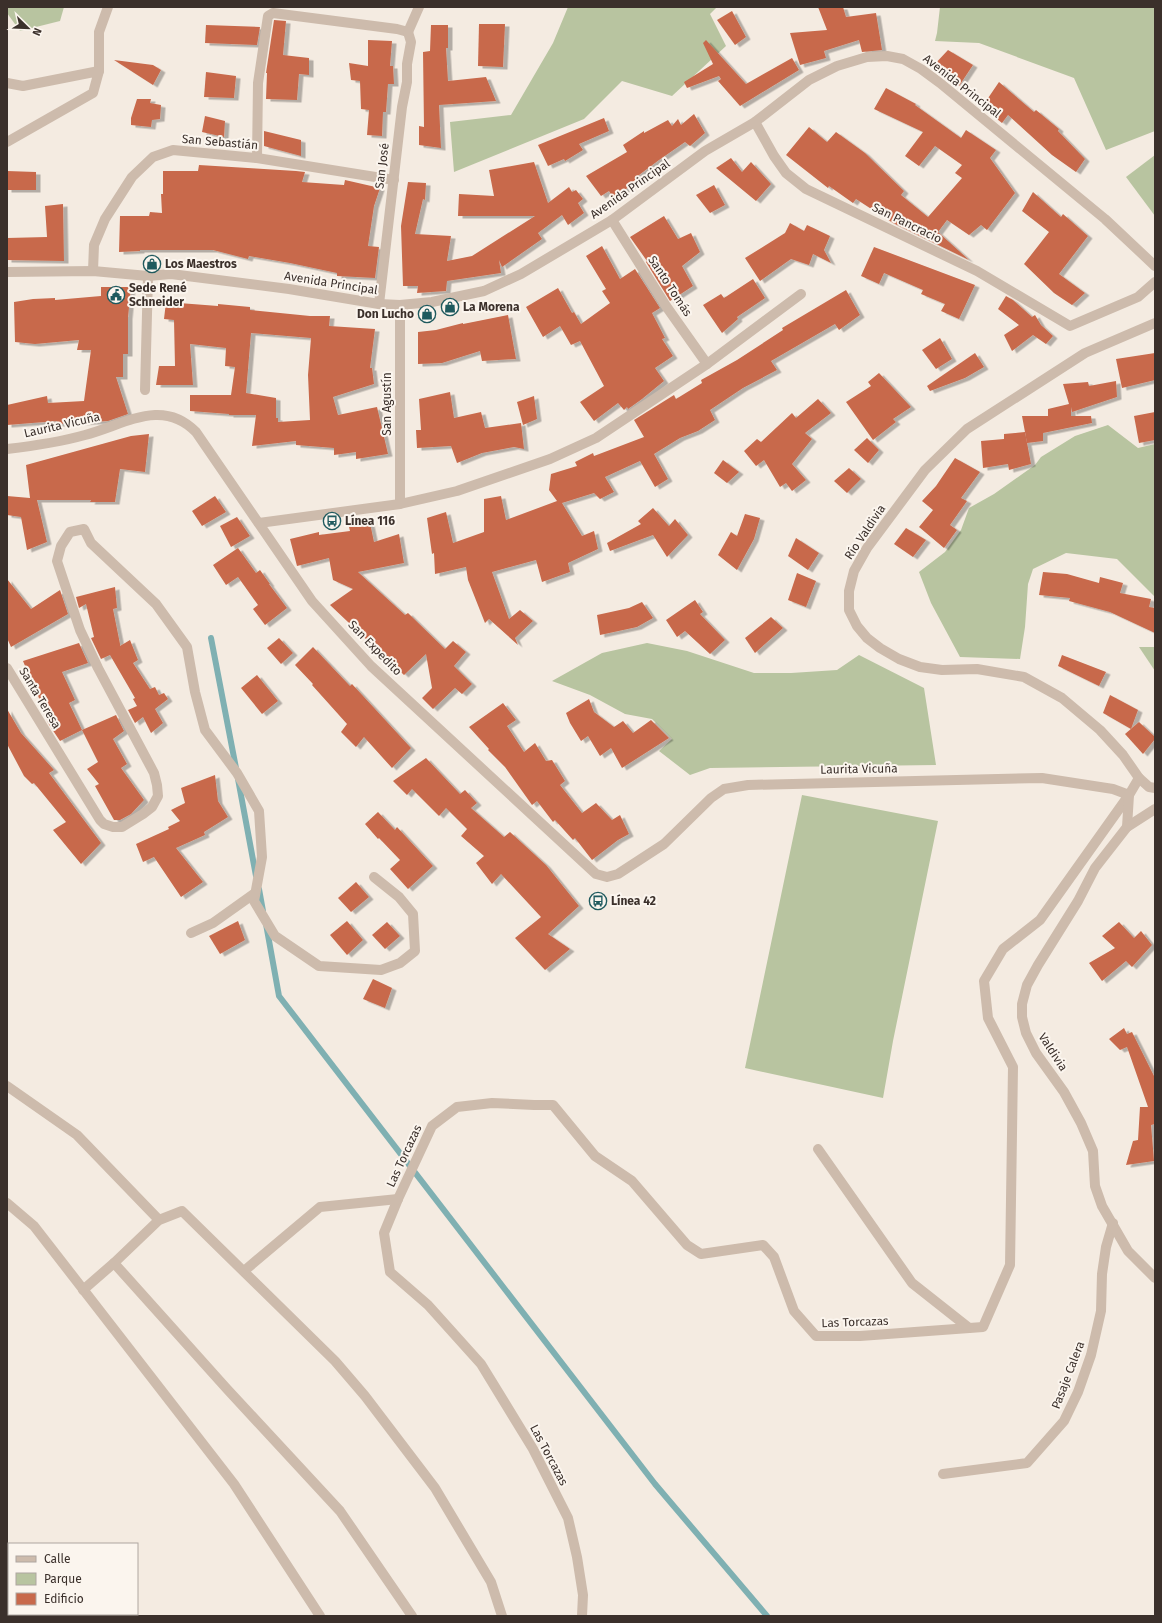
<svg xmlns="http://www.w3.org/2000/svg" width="1162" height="1623" font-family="'Fira Sans',sans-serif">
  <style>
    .green { fill: #b8c4a0 }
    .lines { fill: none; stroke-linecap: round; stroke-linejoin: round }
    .stream { stroke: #7fb0b2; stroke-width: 6 }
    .building { fill: #c8694b; fill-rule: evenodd; filter: url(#shadow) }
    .minor { stroke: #cdbbac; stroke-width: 10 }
    .tertiary { stroke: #cdbbac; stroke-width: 10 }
    .labels { text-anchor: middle; stroke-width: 4; stroke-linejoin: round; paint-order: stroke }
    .street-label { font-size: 12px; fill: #3b302b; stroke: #fbf5ee }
    .poi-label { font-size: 12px; font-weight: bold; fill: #3b302b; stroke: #fbf5ee; text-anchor: start }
  </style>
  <defs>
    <filter id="shadow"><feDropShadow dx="4.5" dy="2.5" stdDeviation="0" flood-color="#0004"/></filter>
  </defs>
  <rect width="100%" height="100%" fill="#f4ebe1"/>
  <!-- green -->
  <g class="green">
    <path d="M7,7H64L60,21L20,31L7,13Z"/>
    <path d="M568,7H717L710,14L726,46L672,96L622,81L584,119L454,172L450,122L511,115L553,43Z"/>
    <path d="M940,7H1155V131L1106,150L1074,78L979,43L935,41L937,33Z"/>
    <path d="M1155,155V216L1126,177Z"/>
    <path d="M1108,425L1138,448L1155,444V597L1117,559L1066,553L1033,569L1028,584L1025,627L1020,659L960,657L931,603L919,572L945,552L961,530L969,508L994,494L1035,465L1041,457L1075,436Z"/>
    <path d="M647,643L687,651L754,673H791L837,670L859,655L924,688L936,765L710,768L690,775L659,751L672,739L652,719L625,714L590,695L552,681L602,653Z"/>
    <path d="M1139,647H1155V671Z"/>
    <path d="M802,795L938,821L893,1041L883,1098L745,1068Z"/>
  </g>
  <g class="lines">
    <!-- stream -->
    <g class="stream">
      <path d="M211,638L236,768"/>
      <path d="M238,779L256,876"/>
      <path d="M259,889L263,911"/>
      <path d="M266,924L279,996L655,1484L767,1616"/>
    </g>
  </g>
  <!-- building -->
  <g class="building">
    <path d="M818,7H843L846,17L876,13L882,50L862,52L859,40L824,51L826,58L800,65L790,33L827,30Z"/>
    <path d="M732,11L746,37L735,45L717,20Z"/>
    <path d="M274,20L286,21L283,55L309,58V75L299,74L297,100L266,99L267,73H266Z"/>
    <path d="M479,24H505L503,67L478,66Z"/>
    <path d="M206,25L260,27L257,45L205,43Z"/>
    <path d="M431,25H448V48H446L448,81L486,77L496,101L439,105L441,148L419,145V126L424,127L423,52L430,51Z"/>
    <path d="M368,40L392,41L390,66H393L394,84H388L386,112H383L382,136L367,135L369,110L361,109L360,81L351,80L349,63L368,66Z"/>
    <path d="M706,40L746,84L792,58L799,70L740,106L718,81L721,79L719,76L687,88L684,82L713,64L703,43Z"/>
    <path d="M948,50L973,65L959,86L933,66Z"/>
    <path d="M114,60L153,65L161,70L153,85Z"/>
    <path d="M206,72L236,76L234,98L204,97Z"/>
    <path d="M999,82L1034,112L1036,110L1059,129L1058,131L1085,159L1076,172L1052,155L1008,115L1002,123L982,107Z"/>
    <path d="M886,88L916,104L915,105L961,138L966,130L996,150L990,158L1015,193L987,230L981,225L969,235L947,220L938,232L969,260L893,223L856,199L853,203L829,186L828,188L786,155L809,127L827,142L836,132L865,153L904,191L901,195L928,217L962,178L955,173L962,165L935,146L919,166L905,156L923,132L874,109Z"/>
    <path d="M137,99H151L150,103L161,105L160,119L152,120L151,127L131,125V118Z"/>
    <path d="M694,114L705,133L690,146L685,142L659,160L635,178L637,182L613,197L609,191L601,196L586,176L627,152L623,145L644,131V133L668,120L672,126L678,119L681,125Z"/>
    <path d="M205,116L225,121L224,137L202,132Z"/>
    <path d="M604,118L609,131L579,144L583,150L565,161L564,159L548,166L538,145Z"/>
    <path d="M264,131L301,140V156L264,146Z"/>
    <path d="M731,158L742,172L751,162L771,184L756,201L716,168Z"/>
    <path d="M534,162L548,203L569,187L572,192L576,190L583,199L578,203L584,213L568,225L562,215L538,233L542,239L502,267L499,260L501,273L447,281L446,291L417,293L418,286H403L401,226L408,182L426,183L425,200L423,199L415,234L451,236L447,261L472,256L535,216H458L459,194L494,196L489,170Z"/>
    <path d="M199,165L296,171L305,172L302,182L344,185L345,180L380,188L374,206L368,246L379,247L375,278L337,276V273L290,263L249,256L248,259L213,250H140V251L119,252L120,216H149L150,212L162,213L161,194H163V171H198Z"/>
    <path d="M7,171L36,172V190H7Z"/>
    <path d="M714,185L725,205L710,213L696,195Z"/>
    <path d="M1033,192L1061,217L1063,214L1088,236L1059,274L1085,293L1072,305L1054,293L1024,264L1049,232L1022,211Z"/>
    <path d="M63,204L64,261L7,260V238L47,237L45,206Z"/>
    <path d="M664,216L678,239L691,233L700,252L682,266L693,286L670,301L646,262L647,261L630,237Z"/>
    <path d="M790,223L804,231L807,225L830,236L824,250L831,263L813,254L809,265L791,259L760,281L745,258L785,233Z"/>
    <path d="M602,246L620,279L635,269L660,308L652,313L665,338L662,339L673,356L655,368L664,381L642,399L628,409L627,407L624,410L618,403L594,421L580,402L604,386L580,341L571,345L560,326L543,337L526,307L558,288L572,313L574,312L581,324L610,303L602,291L606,289L586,256Z"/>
    <path d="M874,247L975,285L959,319L941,311L945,304L921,294L923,290L884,273L879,284L861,276Z"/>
    <path d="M753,279L765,298L737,317L738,319L722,333L703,305L721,294L724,298Z"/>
    <path d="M101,287H131L128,317V354H123V377H116L128,414L108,421L57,424V421L7,425V405L47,396L48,403L84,401L91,350H77L79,340L35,344L15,342L14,302L33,299L55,298V300L101,296Z"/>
    <path d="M846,290L860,315L839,330L835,324L771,361L777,370L743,388L710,410L715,420L698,431L680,438L654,454L668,479L655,487L640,461L605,477L614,492L600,499L594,493L562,503L582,536L594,531L598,549L568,563L570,572L542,582L536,560L492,572L509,619L520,610L533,621L515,638L518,645L489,619L485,623L468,580L466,567L435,574L434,553L432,554L427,518L446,512L453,543L484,532V499L501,496L506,520L557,501L549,490L551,474L577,466L575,462L593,453L594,456L644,437L634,420L674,395L676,399L702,383L701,380L737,360L783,330L782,328Z"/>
    <path d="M1006,296L1013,300L1032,317L1035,315L1041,325L1053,336L1046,344L1033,335L1012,351L1004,335L1019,325L998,309Z"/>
    <path d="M166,302L218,306V304L250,307V310L310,316H330L329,326L375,329L370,368H372L374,384L333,397L338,415L377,407L388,454L356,459V452L334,455V448L296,445V441L252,446L256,415H229V414L190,411V395H231L235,367L225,366L226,348L190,344L193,385H156L159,366H175L174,320L164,319ZM251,333L311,338L308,375L310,420L278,422V418H276V398L246,393Z"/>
    <path d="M508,315L516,359L482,361L480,351L442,363L418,364V332L436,330L463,323V324Z"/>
    <path d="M940,338L952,359L936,369L922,350Z"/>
    <path d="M975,353L984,367L965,378L930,391L927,386Z"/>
    <path d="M1155,353V380L1122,388L1116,359Z"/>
    <path d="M879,373L911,407L893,419L896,422L873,440L846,402L871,386L868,382Z"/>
    <path d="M1116,381L1117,397L1072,412L1071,407V416H1091L1092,423L1043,433V441L1027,443L1022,416H1048V409L1069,404L1063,384L1088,382L1089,386Z"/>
    <path d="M450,392L454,418L481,412L485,428L521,423L524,449L514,447L482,453L457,463L451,446L417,448L416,430H421L419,399Z"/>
    <path d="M534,396L537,419L523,425L517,402Z"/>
    <path d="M818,399L831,413L805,433L812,439L792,464L806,480L792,491L786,483L780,487L764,460L756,466L744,451L757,439L761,442L792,413L796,418Z"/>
    <path d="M1155,412V440L1139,443L1134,416Z"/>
    <path d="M1025,432L1031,464L1009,470L1008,464L983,468L981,441L1004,439V434Z"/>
    <path d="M149,434L145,472L120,469L115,502H90L91,500H37L47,542L27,550L21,517L7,515V496L30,498L26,465L131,436Z"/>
    <path d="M867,438L879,450L868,463L854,450Z"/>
    <path d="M955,458L980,472L961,498L967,501L950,525L957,530L944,548L919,527L933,510L922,501L936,486Z"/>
    <path d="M723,460L739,472L727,483L714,473Z"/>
    <path d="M849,468L861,479L847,493L834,481Z"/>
    <path d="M215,496L226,512L202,526L192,511Z"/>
    <path d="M653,508L669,526L675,519L688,535L667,557L653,535L610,551L607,543L641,524L638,521Z"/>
    <path d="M745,514L760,518L754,539L737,570L718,555L731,532L737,536Z"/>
    <path d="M237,517L250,536L231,547L220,526Z"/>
    <path d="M370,523L374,542L399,534L404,563L358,572L405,615L408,613L445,649L453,641L466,652L454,666L472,684L462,694L455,688L433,709L422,698L432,688L426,654L404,675L330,605L353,589L333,580L329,558L297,566L290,539L319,532V535L350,531L349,527Z"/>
    <path d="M906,528L926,540L913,557L894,544Z"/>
    <path d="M796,538L819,553L808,570L788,556Z"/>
    <path d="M238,548L256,573L260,570L270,584H269L287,608L265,625L253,609L258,605L238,577L226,585L213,565Z"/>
    <path d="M1043,572L1067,574L1099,583L1100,577L1123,583L1120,593L1151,599L1149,607L1155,608V633L1110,612L1069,601L1070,598L1039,595Z"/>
    <path d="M797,573L816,581L806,607L788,600Z"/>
    <path d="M7,579L31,609L60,590L68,614L11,647L7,638Z"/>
    <path d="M115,587L117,608L113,609L120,644V646L130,640L138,660L133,663L150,689L155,687L159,695L164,693L168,699L155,709L163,723L151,733L143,717L135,723L128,710L137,706L133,699L135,698L110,655L101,659L91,638L94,637L86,604L79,608L76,597Z"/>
    <path d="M695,600L703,612L700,614L725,640L710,654L685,631L677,637L666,620Z"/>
    <path d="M642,602L653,618L637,627L600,635L597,615L629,608Z"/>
    <path d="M771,617L783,628L755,653L745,638Z"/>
    <path d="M279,638L293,653L281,664L267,648Z"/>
    <path d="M79,643L88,663L62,672L75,700L69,703L82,730L60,741L48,723L36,690H35L23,661Z"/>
    <path d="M313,647L350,686L352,684L411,748L392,768L364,737L356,747L341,732L347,724L312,685L313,684L295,665Z"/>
    <path d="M1062,655L1106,672L1099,686L1058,666Z"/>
    <path d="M257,675L278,701L262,714L241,688Z"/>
    <path d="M1110,695L1138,710L1131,729L1103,713Z"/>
    <path d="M589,699L594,712L614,727L623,721L633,733L651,720L669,738L622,768L611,748L600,756L588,736L581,741L570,723L566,713Z"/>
    <path d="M503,703L516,720L507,726L524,752L535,743L546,761L552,760L565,781L560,785L582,813L596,803L612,820L620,815L629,834L618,840L592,860L575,838L573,840L555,820L553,822L537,801L532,805L505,767L488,750L489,749L469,727Z"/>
    <path d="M7,709L21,733L54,770L49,773L101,843L81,864L53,830L66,822L34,783L32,784L24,776L7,744Z"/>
    <path d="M116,715L124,731L113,739L127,764L121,768L144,800L131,814L120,820H114L95,786L99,784L87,769L98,762L82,730Z"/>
    <path d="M1139,722L1155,737V739L1143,754L1125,734Z"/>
    <path d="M426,758L460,794L465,790L477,803L471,808L504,837L510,832L546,865L579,906L548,934L570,949L545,970L515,938L541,917L501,874L492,884L476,863L484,856L461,836L467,829L446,808L439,816L412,789L407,795L393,781Z"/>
    <path d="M215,775L218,801L228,817L204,832L205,835L176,848L203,882L181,897L154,857L143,862L136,844L169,829L168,827L180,821L171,810L185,803L181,788Z"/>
    <path d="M378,812L395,830L397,827L433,866L408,889L390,869L400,860L379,838L378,839L365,824Z"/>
    <path d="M356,882L369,897L351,912L338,898Z"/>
    <path d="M238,921L245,940L220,954L209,936Z"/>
    <path d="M347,921L363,940L347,955L330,935Z"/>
    <path d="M387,922L400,936L385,949L372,935Z"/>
    <path d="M1119,922L1134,938L1141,931L1152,945L1132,967L1126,961L1102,981L1089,963L1115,948L1102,936Z"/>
    <path d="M373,979L392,988L385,1008L363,999Z"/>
    <path d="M1124,1028L1127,1034L1132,1032L1155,1078V1124L1151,1125L1154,1161L1126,1165L1133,1141L1138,1140L1140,1107H1148L1127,1047L1120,1050L1109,1039Z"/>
  </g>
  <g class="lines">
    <!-- minor -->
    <g class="minor">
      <path d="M99,71V32L108,7"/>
      <path d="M7,83L23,86L99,71L93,93L7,142"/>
      <path d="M755,122L774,156L786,173L806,189L977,271L1070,326L1138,297L1155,282"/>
      <path d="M257,158L258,83L268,16L273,13L397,29L408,32L419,7"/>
      <path d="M612,220L666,306L707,364"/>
      <path d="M93,271L94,245L105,219L132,177L153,157L173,150L257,158L394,180"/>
      <path d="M379,304L402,107L407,82V64L411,42L408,32"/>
      <path d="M145,390L148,276"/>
      <path d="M7,449C33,446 60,442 85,435C124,425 162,397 196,432L312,601L371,666L596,874L607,877L618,874L664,844L711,798L724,789L748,785L1042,778L1113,789L1129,795L1040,920L1003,949L984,981L988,1018L1013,1067L1010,1265L983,1327L860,1336H816L794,1311L774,1257L763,1245L701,1254L687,1245L632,1181L595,1156L553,1105H534L492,1103L457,1107L432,1126L398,1199L384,1233L390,1272L428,1305L481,1364L533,1449L568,1518L577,1557L583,1595L582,1616"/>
      <path d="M400,504V305"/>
      <path d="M259,523L400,504L457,491L550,459L596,438L707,364L801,294"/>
      <path d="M7,668L100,820L104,824L113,827H122L143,814L152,807L158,796L157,785L154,773L98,668L80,630L57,561L61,546L70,532L84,529L91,543L156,604L187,647L195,692L205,730L237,773L259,811L262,857L254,901L275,936L319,966L381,970L400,963L415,951L413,914L399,897L374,877"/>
      <path d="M1139,778L1149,787L1155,788"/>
      <path d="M1127,827L1129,795L1139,778L1123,755L1100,730L1062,698L1024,677L977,669L942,670L920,667L899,659L880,648L867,638L857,626L849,610V591L854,571L867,548L925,470L967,429L1085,353L1155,323"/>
      <path d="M191,933L213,923L255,893"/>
      <path d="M7,1086L77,1135L159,1220"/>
      <path d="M818,1149L912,1283L969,1328"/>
      <path d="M7,1203L34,1226L234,1484L320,1616"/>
      <path d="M114,1263L159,1220L182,1211L335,1361L365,1396L435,1488L491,1582L502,1616"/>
      <path d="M244,1271L320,1207L398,1199"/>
      <path d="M83,1290L114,1263L227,1389L340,1511L412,1616"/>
      <path d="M943,1474L1027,1463L1064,1421L1078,1392L1091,1355L1101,1311L1102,1274L1106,1247L1113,1223"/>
    </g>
    <!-- tertiary -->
    <g class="tertiary">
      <path d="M7,272L93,271L148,276L171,274L289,289L379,304L400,305L432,302L484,291L521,274L612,220L705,151L755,122L809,80L837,66L867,57L887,56L903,59L921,69L940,83L1105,219L1155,266"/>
      <path d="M1155,809L1127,827L1095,868L1078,901L1038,965L1027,985L1022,1004V1017L1026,1033L1036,1053L1064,1092L1081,1123L1093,1151L1095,1186L1102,1206L1128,1251L1155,1278"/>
    </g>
  </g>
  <!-- icons -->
  <defs>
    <symbol id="shop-ring" viewBox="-11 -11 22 22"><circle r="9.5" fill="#fbf5ee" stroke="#1f5a5e" stroke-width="1.5"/><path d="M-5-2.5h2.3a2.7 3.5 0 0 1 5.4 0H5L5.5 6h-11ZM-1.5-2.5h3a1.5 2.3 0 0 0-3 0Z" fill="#1f5a5e"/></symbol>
    <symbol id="civic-ring" viewBox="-11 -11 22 22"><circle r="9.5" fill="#fbf5ee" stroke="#1f5a5e" stroke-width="1.5"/><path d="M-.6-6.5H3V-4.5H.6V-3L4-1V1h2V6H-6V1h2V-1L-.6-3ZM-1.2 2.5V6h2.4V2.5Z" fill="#1f5a5e"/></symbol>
    <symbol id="bus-ring" viewBox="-11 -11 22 22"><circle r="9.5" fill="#fbf5ee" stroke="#1f5a5e" stroke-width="1.5"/><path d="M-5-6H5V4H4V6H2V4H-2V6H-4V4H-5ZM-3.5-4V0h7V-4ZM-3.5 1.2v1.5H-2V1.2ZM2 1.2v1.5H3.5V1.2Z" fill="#1f5a5e"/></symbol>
  </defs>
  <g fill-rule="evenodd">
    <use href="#shop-ring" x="142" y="254" width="20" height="20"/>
    <use href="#civic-ring" x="106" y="285" width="20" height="20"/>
    <use href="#shop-ring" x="440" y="297" width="20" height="20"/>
    <use href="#shop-ring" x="417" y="304" width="20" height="20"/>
    <use href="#bus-ring" x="322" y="511" width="20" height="20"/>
    <use href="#bus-ring" x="588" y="891" width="20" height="20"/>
  </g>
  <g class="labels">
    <!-- street labels -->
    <g class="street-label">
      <text transform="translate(962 86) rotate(38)" y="4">Avenida Principal</text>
      <text transform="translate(220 142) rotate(5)" y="4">San Sebastián</text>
      <text transform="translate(382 166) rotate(-83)" y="4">San José</text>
      <text transform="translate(630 189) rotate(-35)" y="4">Avenida Principal</text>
      <text transform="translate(907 223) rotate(26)" y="4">San Pancracio</text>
      <text transform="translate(331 283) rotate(9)" y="4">Avenida Principal</text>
      <text transform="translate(670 286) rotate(57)" y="4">Santo Tomás</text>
      <text transform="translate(387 404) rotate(-90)" y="4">San Agustín</text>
      <text transform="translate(62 425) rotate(-13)" y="4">Laurita Vicuña</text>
      <text transform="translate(865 532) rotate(-56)" y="4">Río Valdivia</text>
      <text transform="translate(375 648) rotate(46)" y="4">San Expedito</text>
      <text transform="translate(40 698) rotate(59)" y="4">Santa Teresa</text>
      <text transform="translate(859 769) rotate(-1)" y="4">Laurita Vicuña</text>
      <text transform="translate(1053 1052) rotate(57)" y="4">Valdivia</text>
      <text transform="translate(404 1156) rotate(-65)" y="4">Las Torcazas</text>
      <text transform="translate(855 1322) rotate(-2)" y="4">Las Torcazas</text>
      <text transform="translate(1068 1375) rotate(-69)" y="4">Pasaje Calera</text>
      <text transform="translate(549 1455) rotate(62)" y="4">Las Torcazas</text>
    </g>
    <!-- poi labels -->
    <g class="poi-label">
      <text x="165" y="268">Los Maestros</text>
      <text x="129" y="292">Sede René<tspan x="129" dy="14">Schneider</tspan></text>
      <text x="463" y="311">La Morena</text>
      <text x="414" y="318" text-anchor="end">Don Lucho</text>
      <text x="345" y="525">Línea 116</text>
      <text x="611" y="905">Línea 42</text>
    </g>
  </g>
  <!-- border -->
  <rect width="1162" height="1623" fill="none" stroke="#3b302b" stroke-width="16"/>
  <!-- legend -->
  <rect x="8" y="1543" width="130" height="72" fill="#fbf5ee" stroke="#aea6a0"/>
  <rect x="16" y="1556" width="20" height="6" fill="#cdbbac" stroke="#aea6a0"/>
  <text x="44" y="1563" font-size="12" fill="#3b302b">Calle</text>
  <rect x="16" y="1573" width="20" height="12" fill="#b8c4a0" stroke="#aea6a0"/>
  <text x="44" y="1583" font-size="12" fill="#3b302b">Parque</text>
  <rect x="16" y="1593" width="20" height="12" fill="#c8694b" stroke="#aea6a0"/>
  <text x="44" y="1603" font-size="12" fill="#3b302b">Edificio</text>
  <!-- north arrow -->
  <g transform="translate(28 28) rotate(113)" stroke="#fbf5ee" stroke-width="3" paint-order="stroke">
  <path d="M0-3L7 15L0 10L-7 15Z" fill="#3b302b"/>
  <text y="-6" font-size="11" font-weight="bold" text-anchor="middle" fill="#3b302b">N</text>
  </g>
</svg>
